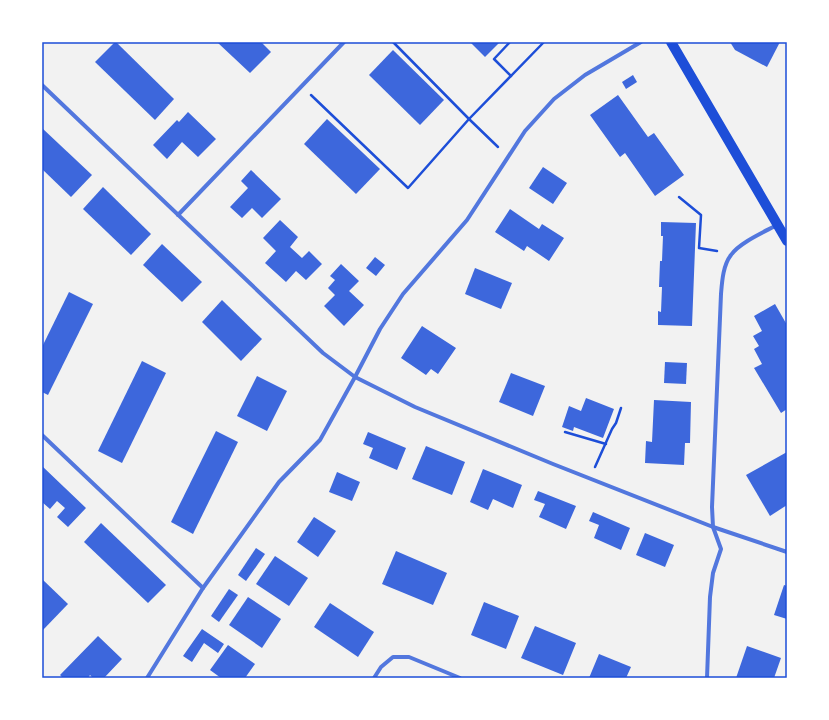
<svg xmlns="http://www.w3.org/2000/svg" width="829" height="720" font-family="Bitter,serif">
  <style>
    .building { fill: #3d67dc }
    .lines { fill: none; stroke-linecap: round; stroke-linejoin: round }
    .path { stroke: #1d4ed8; stroke-width: 2.5 }
    .minor { stroke: #5277de; stroke-width: 4 }
    .primary { stroke: #1d4ed8; stroke-width: 10 }
    .neatline { fill: none; stroke: #1d4ed8; stroke-width: 1.5 }
  </style>
  <rect width="100%" height="100%" fill="#f2f2f2"/>
  <!-- building -->
  <g class="building">
    <path d="M115,42H116L174,99L155,120L95,62Z"/>
    <path d="M217,42H261L271,52L250,73Z"/>
    <path d="M470,42H500L485,57Z"/>
    <path d="M730,42H780L767,67L735,50Z"/>
    <path d="M393,50L444,100L420,125L369,75Z"/>
    <path d="M633,75L637,82L626,89L622,82Z"/>
    <path d="M618,95L648,137L654,133L684,175L655,196L625,153L620,157L590,115Z"/>
    <path d="M188,112L216,139L198,157L182,142L167,159L153,145L177,120L179,122Z"/>
    <path d="M327,119L380,169L356,194L304,144Z"/>
    <path d="M42,128L92,175L71,197L42,169Z"/>
    <path d="M543,167L567,183L553,204L529,188Z"/>
    <path d="M251,170L281,199L262,218L252,208L242,218L230,207L248,188L241,181Z"/>
    <path d="M103,187L151,234L131,255L83,209Z"/>
    <path d="M510,209L539,229L542,224L564,238L549,261L527,246L524,251L495,232Z"/>
    <path d="M280,220L298,237L290,247L302,258L309,251L322,264L306,280L296,271L286,282L265,263L276,251L263,238Z"/>
    <path d="M661,222L696,223L692,326L658,325V311L661,312L662,287H659L660,261H662L663,236H661Z"/>
    <path d="M162,244L202,282L182,302L143,265Z"/>
    <path d="M375,257L385,265L376,276L366,268Z"/>
    <path d="M341,264L359,281L349,291L364,305L344,326L324,306L335,295L328,288L335,280L330,276Z"/>
    <path d="M475,268L512,283L501,309L465,294Z"/>
    <path d="M69,292L93,304L48,395L42,392V347Z"/>
    <path d="M222,300L262,339L241,361L202,322Z"/>
    <path d="M775,304L787,325V409L781,413L754,368L762,364L754,349L759,346L753,336L762,331L754,316Z"/>
    <path d="M422,326L456,348L438,374L431,369L426,375L401,358Z"/>
    <path d="M142,361L166,373L122,463L98,451Z"/>
    <path d="M665,362L687,363L686,384L664,383Z"/>
    <path d="M511,373L545,386L533,416L499,402Z"/>
    <path d="M257,376L287,391L267,431L237,416Z"/>
    <path d="M586,398L614,409L603,438L574,427L573,431L562,427L569,406L581,411Z"/>
    <path d="M654,400L691,402L690,443H685L684,465L645,463L646,441L652,442Z"/>
    <path d="M216,431L238,442L193,534L171,522Z"/>
    <path d="M368,432L406,448L397,470L369,458L373,448L363,444Z"/>
    <path d="M426,446L465,462L452,495L412,479Z"/>
    <path d="M787,452V505L770,516L746,475Z"/>
    <path d="M42,466L86,508L68,527L57,517L65,508L57,501L50,509L42,502Z"/>
    <path d="M483,469L522,485L513,508L493,499L488,510L470,502Z"/>
    <path d="M337,472L360,482L352,501L329,492Z"/>
    <path d="M538,491L576,506L566,529L539,517L545,504L534,500Z"/>
    <path d="M593,512L630,528L621,550L594,538L599,525L589,521Z"/>
    <path d="M314,517L336,531L318,557L297,542Z"/>
    <path d="M101,523L166,585L148,603L84,542Z"/>
    <path d="M645,533L674,545L665,567L636,555Z"/>
    <path d="M256,548L265,554L246,581L238,575Z"/>
    <path d="M396,551L447,573L433,605L382,584Z"/>
    <path d="M275,556L308,578L289,606L256,584Z"/>
    <path d="M42,579L68,604L42,631Z"/>
    <path d="M784,585L787,586V619L774,615Z"/>
    <path d="M229,589L238,595L219,622L211,616Z"/>
    <path d="M248,597L281,619L262,648L229,625Z"/>
    <path d="M484,602L519,616L506,649L471,635Z"/>
    <path d="M330,603L374,632L358,657L314,627Z"/>
    <path d="M535,626L576,643L563,675L521,658Z"/>
    <path d="M202,629L224,644L218,653L204,643L192,662L183,656Z"/>
    <path d="M98,636L122,659L104,678H93L90,675L88,678H63L60,675Z"/>
    <path d="M228,645L255,664L245,678H221L210,670Z"/>
    <path d="M747,646L781,658L774,678H736Z"/>
    <path d="M599,654L631,667L626,678H589Z"/>
  </g>
  <g class="lines">
    <!-- path -->
    <g class="path">
      <path d="M393,42L469,119L498,147"/>
      <path d="M510,42L494,59L511,76"/>
      <path d="M311,95L408,188L469,119L544,42"/>
      <path d="M679,197L701,215L699,248L717,251"/>
      <path d="M565,432L606,444"/>
      <path d="M595,467L612,429L616,423L621,408"/>
    </g>
    <!-- minor -->
    <g class="minor">
      <path d="M42,85L323,353L355,377L415,407L553,464L713,527L787,552"/>
      <path d="M178,215L344,42"/>
      <path d="M42,435L203,588"/>
      <path d="M147,678L203,588L279,482L320,440L355,377L380,329L403,294L467,220L525,131L554,99L585,75L641,42"/>
      <path d="M374,678L381,667L393,657H409L460,678"/>
      <path d="M707,678L710,597L713,573L721,549L713,527L712,507L721,294C722,282 723,265 731,255C739,243 764,232 777,225"/>
    </g>
    <!-- primary -->
    <path class="primary" d="M671,42L787,241"/>
  </g>
  <!-- border -->
  <rect width="829" height="720" fill="none" stroke="#ffffff" stroke-width="86"/>
  <rect x="43" y="43" width="743" height="634" class="neatline"/>
</svg>
